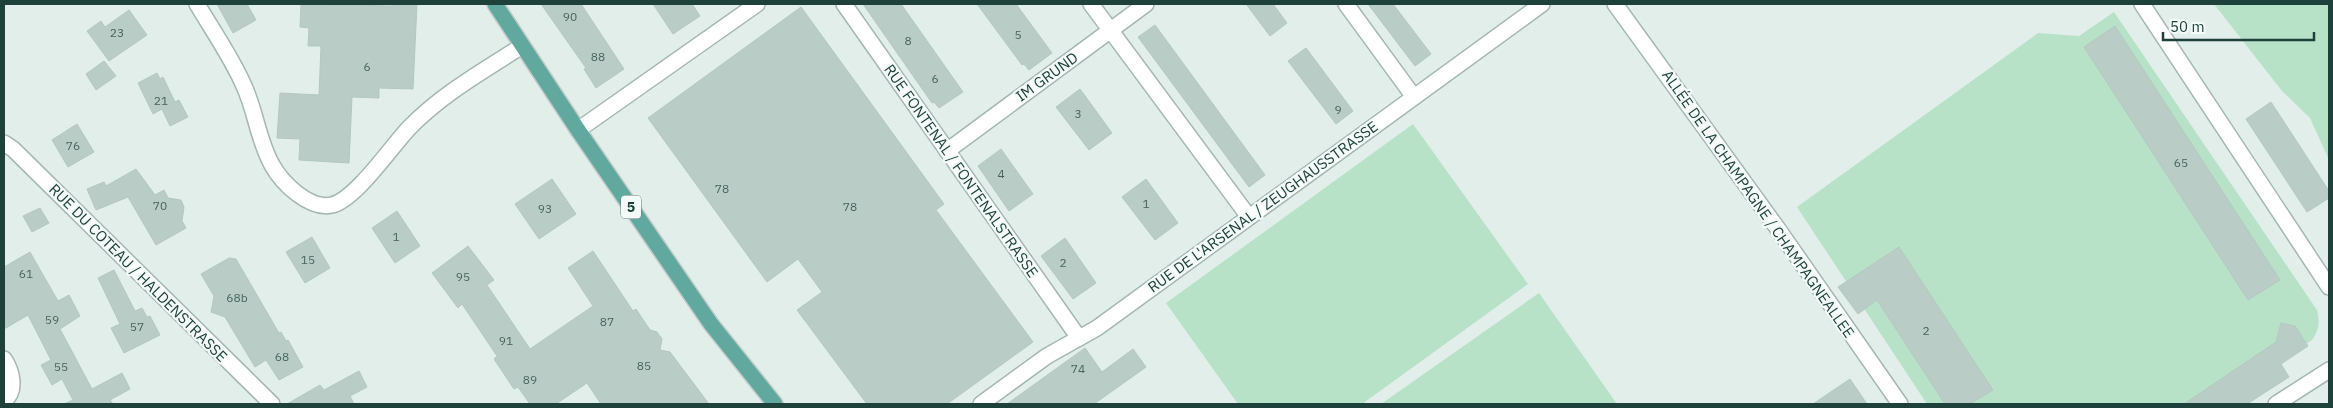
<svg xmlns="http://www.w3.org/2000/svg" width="2333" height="408" font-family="'IBM Plex Sans',sans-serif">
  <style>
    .green { fill: #b8e2c8 }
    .building { fill: #b9ccc6; stroke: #b3c8c2 }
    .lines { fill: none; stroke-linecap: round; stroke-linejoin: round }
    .minor-casing { stroke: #a4b7b2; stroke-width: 18 }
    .major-casing { stroke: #c0cac8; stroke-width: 18 }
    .minor { stroke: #fff; stroke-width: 15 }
    .major { stroke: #61a99f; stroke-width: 15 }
    .labels { text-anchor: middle; stroke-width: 4.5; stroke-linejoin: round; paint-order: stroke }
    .number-label { font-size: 12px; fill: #46645e }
    .shield { fill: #f3faf7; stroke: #5f7874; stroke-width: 1 }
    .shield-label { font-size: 14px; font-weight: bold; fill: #1f413c }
    .street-label { font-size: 15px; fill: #1f413c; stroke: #f3faf7 }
  </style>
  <rect width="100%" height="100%" fill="#e2eeea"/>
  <!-- green -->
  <g class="green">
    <path d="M2214,4L2329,5V160L2310,118L2282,91Z"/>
    <path d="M2114,12L2317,310C2320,322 2319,330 2312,340L2215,404H1927L1797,207L2038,33L2079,36Z"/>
    <path d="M1413,124L1528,284L1362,404H1238L1166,303Z"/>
    <path d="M1539,293L1617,404H1381Z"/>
  </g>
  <!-- building -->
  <g class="building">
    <path d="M217,4H247L256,20L233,33Z"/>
    <path d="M301,4L392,6L393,4H417L413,89L379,88V98L352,97L349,163L299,160L300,139L277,138L280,93L319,95L321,46H308L309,28L300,27Z"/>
    <path d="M541,4H581L624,69L596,88L584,69L586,68Z"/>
    <path d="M653,4H692L700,16L673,34Z"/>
    <path d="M863,4H901L963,92L939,108L934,102L932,103Z"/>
    <path d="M977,4H1016L1052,53L1029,70L1024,64L1022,65Z"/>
    <path d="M1246,4H1273L1287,23L1270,36Z"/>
    <path d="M1368,4H1393L1431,54L1415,66Z"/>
    <path d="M801,7L944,204L936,210L1033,342L947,404H867L797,310L822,292L798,259L767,282L648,118Z"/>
    <path d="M129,10L147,35L109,61L87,31L101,21L105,27Z"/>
    <path d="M1155,25L1265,175L1249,187L1138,37Z"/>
    <path d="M2115,26L2280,280L2248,300L2084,47Z"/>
    <path d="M1306,48L1353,111L1336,124L1288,61Z"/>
    <path d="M104,61L116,76L96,90L86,74Z"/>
    <path d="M157,73L160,79L163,77L175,102L179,100L188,117L170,126L162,109L153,114L138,83Z"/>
    <path d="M1080,89L1112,133L1089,150L1056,107Z"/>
    <path d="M2271,102L2329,191V198L2307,212L2246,119Z"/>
    <path d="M77,124L94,152L68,167L52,140Z"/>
    <path d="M1001,149L1033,194L1009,211L978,166Z"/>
    <path d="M136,169L155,195L164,190L168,198L181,200L184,207L182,221L186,228L156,245L128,197L96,210L87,189L104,182L106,186Z"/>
    <path d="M552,179L576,214L539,239L515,204Z"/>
    <path d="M1146,179L1178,223L1155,240L1122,197Z"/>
    <path d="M40,208L49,223L32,232L23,216Z"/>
    <path d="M397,211L420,246L395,263L372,228Z"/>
    <path d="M312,237L330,268L305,283L286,252Z"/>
    <path d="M1065,238L1096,283L1073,299L1041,256Z"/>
    <path d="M468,246L494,280L487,285L530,349L593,306L568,268L593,251L633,311L636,309L650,330L657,332L662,339L660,350L670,352L709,404H601L587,383L556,404H530L518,387L514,389L494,359L497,356L462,304L458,308L432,273Z"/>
    <path d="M1899,247L1993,390L1970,404H1945L1877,300L1858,314L1838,287Z"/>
    <path d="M30,252L58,301L69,295L80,316L60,329L92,389L122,373L130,389L110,400L113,404H64L73,400L62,379L52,385L41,365L51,360L28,315L4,329V267Z"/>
    <path d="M229,258L236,259L279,333L281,332L286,341L288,340L303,367L279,380L266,360L255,367L225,317L211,312L214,296L201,274Z"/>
    <path d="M114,270L135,311L142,308L147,317L150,316L160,335L124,353L111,328L120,324L98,278Z"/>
    <path d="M2281,323L2295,326L2308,346L2281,364L2289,377L2247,404H2184L2276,342Z"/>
    <path d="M1085,348L1102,372L1133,349L1146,367L1094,404H1007Z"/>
    <path d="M359,371L367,387L350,396L354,404H287L320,385L324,390Z"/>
    <path d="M1850,379L1867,404H1813Z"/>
  </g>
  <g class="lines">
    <defs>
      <g id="minor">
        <path d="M197,4C213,31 232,58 244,86C256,112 258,140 272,165C282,183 309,210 332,205C356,199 391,147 409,128C442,94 483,71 522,46"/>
        <path d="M844,4L1079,338"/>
        <path d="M1091,4L1249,217"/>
        <path d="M1346,4L1414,97"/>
        <path d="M1615,4L1778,229L1900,404"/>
        <path d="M2142,4L2329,287"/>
        <path d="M578,130L757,4"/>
        <path d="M4,143L13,149L272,404"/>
        <path d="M947,151L1146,4"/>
        <path d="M4,359C12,371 17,391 4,401"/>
        <path d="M981,404L1047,356L1097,328L1542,4"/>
        <path d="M2276,404L2329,370"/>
      </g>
      <path id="major" d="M495,4L578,130L711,324L775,404"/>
    </defs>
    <!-- minor casing -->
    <use href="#minor" class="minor-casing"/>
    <!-- major casing -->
    <use href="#major" class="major-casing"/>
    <!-- minor -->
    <use href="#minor" class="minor"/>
    <!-- major -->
    <use href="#major" class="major"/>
  </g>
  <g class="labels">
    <!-- number labels -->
    <g class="number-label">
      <text x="570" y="21">90</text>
      <text x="117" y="37">23</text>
      <text x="1018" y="39">5</text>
      <text x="908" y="45">8</text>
      <text x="598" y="61">88</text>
      <text x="367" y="71">6</text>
      <text x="935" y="83">6</text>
      <text x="161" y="105">21</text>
      <text x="1338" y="114">9</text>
      <text x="1078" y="118">3</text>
      <text x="73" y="150">76</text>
      <text x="2181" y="167">65</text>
      <text x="1001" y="178">4</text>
      <text x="722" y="193">78</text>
      <text x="1146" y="208">1</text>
      <text x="160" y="210">70</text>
      <text x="850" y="211">78</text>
      <text x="545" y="213">93</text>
      <text x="396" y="241">1</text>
      <text x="308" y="264">15</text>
      <text x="1063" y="267">2</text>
      <text x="26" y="278">61</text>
      <text x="463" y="281">95</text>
      <text x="237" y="302">68b</text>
      <text x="52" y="324">59</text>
      <text x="607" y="326">87</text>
      <text x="137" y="331">57</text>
      <text x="1926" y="335">2</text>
      <text x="506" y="345">91</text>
      <text x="282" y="361">68</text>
      <text x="644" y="370">85</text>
      <text x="61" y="371">55</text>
      <text x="1078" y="373">74</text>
      <text x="530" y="384">89</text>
    </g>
    <!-- shield labels -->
    <rect class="shield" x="621" y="195.5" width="20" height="23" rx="4"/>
    <g class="shield-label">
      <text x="631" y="212">5</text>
    </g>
    <!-- street labels -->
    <g class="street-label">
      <text transform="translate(1047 77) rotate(-36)" y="5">IM GRUND</text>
      <text transform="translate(961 171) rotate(55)" y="5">RUE FONTENAL / FONTENALSTRASSE</text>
      <text transform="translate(1758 204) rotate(55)" y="5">ALLÉE DE LA CHAMPAGNE / CHAMPAGNEALLEE</text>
      <text transform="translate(1263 207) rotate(-36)" y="5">RUE DE L'ARSENAL / ZEUGHAUSSTRASSE</text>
      <text transform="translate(138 273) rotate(45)" y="5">RUE DU COTEAU / HALDENSTRASSE</text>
    </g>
  </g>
  <!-- border -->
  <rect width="2333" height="408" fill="none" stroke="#1f413c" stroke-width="10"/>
  <!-- scale -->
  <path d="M2163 32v8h151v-8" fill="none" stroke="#1f413c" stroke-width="2.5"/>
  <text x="2170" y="32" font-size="15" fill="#1f413c" stroke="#f3faf7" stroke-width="4" paint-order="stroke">50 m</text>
</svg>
